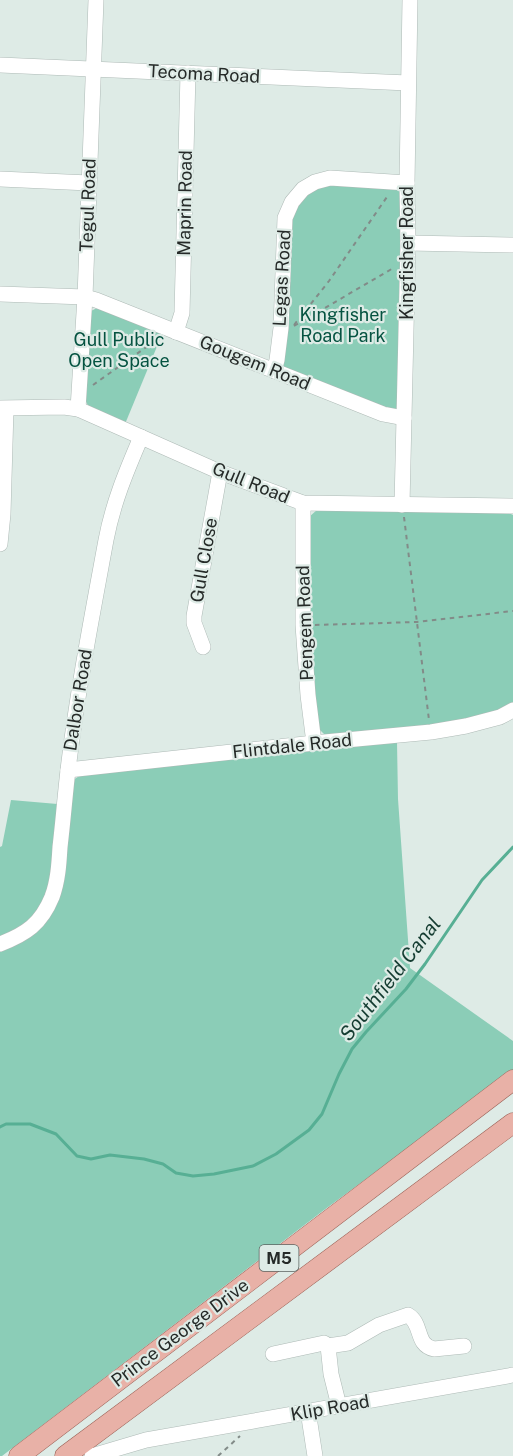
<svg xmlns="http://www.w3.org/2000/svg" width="513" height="1456" font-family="'Public Sans',sans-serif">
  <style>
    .green { fill: #8bcdb7 }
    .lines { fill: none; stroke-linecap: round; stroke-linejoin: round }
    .stream { stroke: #57af94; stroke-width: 3 }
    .minor-casing { stroke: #aebab6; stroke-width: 16 }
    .major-casing { stroke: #9a6055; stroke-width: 21 }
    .path { stroke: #828b88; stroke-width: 2; stroke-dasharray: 4.5 4.5; stroke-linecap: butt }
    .minor { stroke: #fff; stroke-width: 15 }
    .major { stroke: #e8b1a7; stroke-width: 20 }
    .labels { text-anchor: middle; stroke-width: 4.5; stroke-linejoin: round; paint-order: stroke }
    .shield { fill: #deebe6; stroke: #5c6461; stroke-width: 1.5 }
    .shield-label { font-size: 16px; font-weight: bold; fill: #252a28 }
    .street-label { font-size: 18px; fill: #252a28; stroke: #deebe6 }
    .park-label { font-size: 18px; fill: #055341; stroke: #deebe6 }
    .water-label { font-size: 20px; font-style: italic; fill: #153d32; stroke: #deebe6 }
  </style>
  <rect width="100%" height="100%" fill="#deebe6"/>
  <!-- green -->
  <g class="green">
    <path d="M315,182L407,183L404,418L274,371L285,218Z"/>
    <path d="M97,308L163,332L125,424L89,408L85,399L91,311Z"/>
    <path d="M317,510L509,513L513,515V705L503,709L450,724L325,735L318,728L309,640V517Z"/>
    <path d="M397,742L398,799L410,968L513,1041V1070L324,1210L2,1456H0V847L2,846L11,800L69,805L73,780L81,775Z"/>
  </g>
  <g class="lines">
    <!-- stream -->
    <path class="stream" d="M0,1127L6,1124H30L56,1134L77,1156L91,1159L110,1155L144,1159L163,1164L176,1173L193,1176L214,1174L253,1166L276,1154L309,1130L322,1114L339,1074L352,1049L366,1032L406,989L425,964L482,880L513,847"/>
    <defs>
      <g id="minor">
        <path d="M0,65L408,83"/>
        <path d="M0,179L89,183"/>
        <path d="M408,243L513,245"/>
        <path d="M0,294L85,297L96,300L383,414L404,418"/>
        <path d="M176,332L182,313L188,73"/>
        <path d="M274,371L277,360L281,328L285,218L292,202L303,189L315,182L330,178L407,183"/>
        <path d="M0,408L64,407L78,409L220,472L303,503L513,506"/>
        <path d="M78,409L85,297L96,0"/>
        <path d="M303,503V625L308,695L314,743"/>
        <path d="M402,505L408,243L407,183L410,0"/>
        <path d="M0,544L3,514L6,409"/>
        <path d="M203,647L194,623V616L220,472"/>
        <path d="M68,770L314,743L431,732L466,726L500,717L513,710"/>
        <path d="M0,944C26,934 41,924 52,897C58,881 59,864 60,847C63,822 65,796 68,770C77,693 92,616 106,540C113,503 126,472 141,437"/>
        <path d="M328,1346L348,1343L379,1325L408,1315C423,1324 415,1345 434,1349L464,1346"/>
        <path d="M273,1354L324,1343L328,1346L331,1374L339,1406"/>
        <path d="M308,1411L315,1456"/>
        <path d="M92,1456L146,1440L513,1375"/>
      </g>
      <g id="major">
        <path d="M19,1456L513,1080"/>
        <path d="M65,1456L513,1123"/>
      </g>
    </defs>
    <!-- minor casing -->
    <use href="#minor" class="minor-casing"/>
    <!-- major casing -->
    <use href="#major" class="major-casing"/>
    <!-- path -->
    <g class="path">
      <path d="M294,325L329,281L389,194"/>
      <path d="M294,326L395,267"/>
      <path d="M93,385L159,338"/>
      <path d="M404,517L429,720"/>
      <path d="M315,625L417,622L513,611"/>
      <path d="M218,1456L240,1436"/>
    </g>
    <!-- minor -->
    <use href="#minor" class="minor"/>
    <!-- major -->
    <use href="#major" class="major"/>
  </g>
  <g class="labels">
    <!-- shield labels -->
    <rect class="shield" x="259.5" y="1245" width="39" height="26" rx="4.5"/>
    <g class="shield-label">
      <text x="279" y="1264">M5</text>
    </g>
    <!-- street labels -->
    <g class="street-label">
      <text transform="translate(204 74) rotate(3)" y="6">Tecoma Road</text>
      <text transform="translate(185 203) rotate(-89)" y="6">Maprin Road</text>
      <text transform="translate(88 205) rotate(-88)" y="6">Tegul Road</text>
      <text transform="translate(407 253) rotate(-90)" y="6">Kingfisher Road</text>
      <text transform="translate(282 278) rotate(-87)" y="6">Legas Road</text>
      <text transform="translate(255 363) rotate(22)" y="6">Gougem Road</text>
      <text transform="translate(251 483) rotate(22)" y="6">Gull Road</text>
      <text transform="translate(204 560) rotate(-80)" y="6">Gull Close</text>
      <text transform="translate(305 623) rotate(-92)" y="6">Pengem Road</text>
      <text transform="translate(78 700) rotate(-81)" y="6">Dalbor Road</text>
      <text transform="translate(292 746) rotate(-6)" y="6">Flintdale Road</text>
      <text transform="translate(180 1333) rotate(-37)" y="6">Prince George Drive</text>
      <text transform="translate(330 1408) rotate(-10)" y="6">Klip Road</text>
    </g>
    <!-- park labels -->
    <g class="park-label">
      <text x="343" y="321">Kingfisher<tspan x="343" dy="21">Road Park</tspan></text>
      <text x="119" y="346">Gull Public<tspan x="119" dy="21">Open Space</tspan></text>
    </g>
    <!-- water labels -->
    <g class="water-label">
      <text transform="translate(390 979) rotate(-52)" y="7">Southfield Canal</text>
    </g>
  </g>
</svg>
